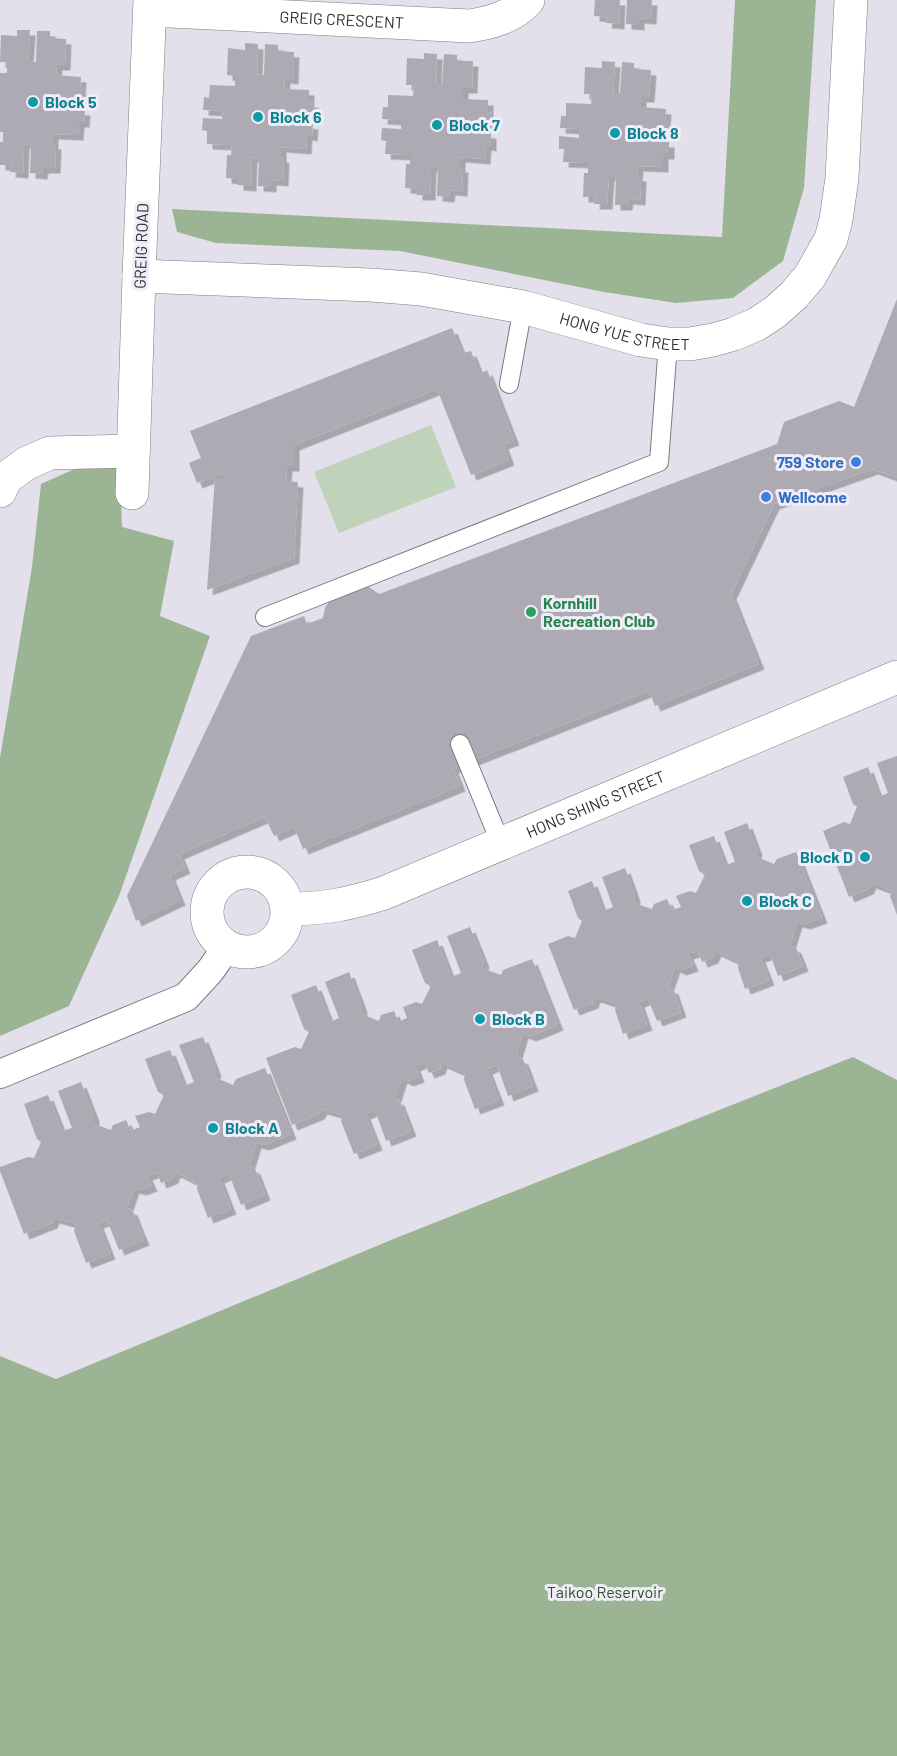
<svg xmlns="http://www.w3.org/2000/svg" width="897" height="1756" font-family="Barlow,sans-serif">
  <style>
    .green { fill: #bfd2ba }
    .forest { fill: #9bb594 }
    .building { fill: #adaab4; filter: url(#shadow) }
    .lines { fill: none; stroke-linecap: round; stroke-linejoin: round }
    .service-casing { stroke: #7d7a84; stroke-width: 20 }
    .pedestrian-casing { stroke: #7d7a84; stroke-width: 30 }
    .minor-casing { stroke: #7d7a84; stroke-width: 34 }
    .tertiary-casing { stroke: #7d7a84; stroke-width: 34 }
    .service { stroke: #fff; stroke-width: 18 }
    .pedestrian { stroke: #fff; stroke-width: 28 }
    .minor { stroke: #fff; stroke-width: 33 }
    .tertiary { stroke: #fff; stroke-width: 33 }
    .culture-dot { fill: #0f9aa8; stroke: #f1edf8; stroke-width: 2 }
    .shop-dot { fill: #3f7fe0; stroke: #f1edf8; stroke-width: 2 }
    .leisure-dot { fill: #2e9e5b; stroke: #f1edf8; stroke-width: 2 }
    .labels { text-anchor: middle; stroke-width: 6; stroke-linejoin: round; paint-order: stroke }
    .street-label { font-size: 16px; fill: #2f2d32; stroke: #f1edf8 }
    .culture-label { font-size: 16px; font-weight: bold; fill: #0d838f; stroke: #f1edf8; text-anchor: start }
    .shop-label { font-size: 16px; font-weight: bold; fill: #366cbe; stroke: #f1edf8; text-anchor: end }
    .leisure-label { font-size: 16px; font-weight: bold; fill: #27864d; stroke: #f1edf8; text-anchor: start }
    .park-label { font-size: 16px; fill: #2c5123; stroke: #f1edf8 }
  </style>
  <defs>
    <filter id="shadow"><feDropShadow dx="5.5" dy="5.5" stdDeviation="0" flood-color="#0004"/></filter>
  </defs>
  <rect width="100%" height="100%" fill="#e4e0eb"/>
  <!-- green -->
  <path class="green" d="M431,425L456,487L339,533L314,472Z"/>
  <!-- forest -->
  <g class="forest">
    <path d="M735,0H816L804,188L783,261L733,298L676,303L604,292L400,251L216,243L177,232L172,209L722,237Z"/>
    <path d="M119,449L122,527L174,541L160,616L210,636L119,896L69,1006L0,1036V758L32,567L41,484Z"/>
    <path d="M853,1057L897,1080V1756H0V1356L56,1379L396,1238Z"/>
  </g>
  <!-- building -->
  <g class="building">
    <path d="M595,0H620L619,24L606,23L607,17L594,16Z"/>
    <path d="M627,0H652L651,19L639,18V25L626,24Z"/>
    <path d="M17,30H30L28,61L36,62L37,31H50V38L66,39L65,65H57L56,75L81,77L80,89H86L85,102L66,101L65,109L85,110L84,122H79L78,135L53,134V144H56L55,168H43L42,174L30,173L31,145L24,144L23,173L10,172L11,165H0V142H3V132H0V73H7V62H0L1,35L17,36Z"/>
    <path d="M245,43L258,44L257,74L264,75L265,44L278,45V51L294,52L293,79L285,78L284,89L309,90V102L314,103L313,115L294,114L293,122L313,124L312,136L307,135L306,149L281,147V157L284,158L283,181L271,180V187L258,186L259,158L252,157L251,186L238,185V179L226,178L227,155H231L232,145L207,144V131L202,130L203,118L222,119L223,111L203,110L204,97L209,98L210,85L235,86V76L227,75L228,48L245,50Z"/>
    <path d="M424,53L437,54L436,84L442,85L444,54L457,55V61H473L472,88H463V99L488,100V112L492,113V125L473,124L472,132L491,133V146L486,145L485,159L460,157V167H463L462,191L450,190L449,197L437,196L438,168L431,167L430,195H417V189L405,188L406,164H410V155L385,154L386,141L381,140L382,128L401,129V120L382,119L383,107H388V95L413,96L414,85H406L407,58L424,59Z"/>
    <path d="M602,61L615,62L613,93H620L622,62L634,63V69L651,70L649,97H641V107L666,109L665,121H670V133H650V141L669,142V154H663V167L638,166L637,176H641L640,200L628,199L627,205H615L616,176H609L607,204H594L595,197H583L584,173H588V163L563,162L564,149H559V136L579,138V129L560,128L561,116H566V103L591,104L592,94H584L585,67L602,68Z"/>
    <path d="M897,299V478L873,469L774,504L731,594L759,664L655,706L649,691L453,768L460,786L303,849L294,827L274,836L265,817L179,854L185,868L170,875L180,900L136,921L127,896L251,636L304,616L307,624L323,618L325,608L334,594L357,585L369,587L379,594L777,444L784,422L839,401L854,407Z"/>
    <path d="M452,328L462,353L471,351L480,374L487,370L514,440L503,444L509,460L471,475L437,389L294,445V466H287L286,481L298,482L294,558L207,590L215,478H225L223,473L197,483L189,463L201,458L190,431Z"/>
    <path d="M897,756V915L890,896L892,891L871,883L868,889L849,897L823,831L844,822L850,824L857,807L853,804L843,777L868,767L879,797L888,793L877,763Z"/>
    <path d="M747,823L757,850L755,856L774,864L777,859L796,852L822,918L805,924L797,922L790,945L796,948L803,966L778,976L770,954L760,957L769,980L745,989L738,968L739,962L716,951L713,958L702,962L698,951L688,954L693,966L681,970L675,967L668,987L673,989L681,1012L657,1021L648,999L639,1002L647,1025L623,1034L615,1010L617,1004L595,997L593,1003L574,1010L548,944L568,936L575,938L582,921L578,918L568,891L592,881L603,911L613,907L602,877L625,868L635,896L634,903L652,909L654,904L667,899L672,910L681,907L676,896L690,891L696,893L705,875L699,871L689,845L714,836L725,865L735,862L724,832Z"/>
    <path d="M470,927L484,962L482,968L501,975L503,970L532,959L558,1025L531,1036L523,1033L516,1057L523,1059L533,1086L508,1096L497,1065L487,1069L499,1100L475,1109L464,1080L465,1073L442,1063L440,1069L429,1073L424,1062L415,1066L419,1077L408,1081L402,1078L395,1099L399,1100L411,1131L386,1141L375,1110L365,1114L377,1145L354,1154L341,1121L343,1115L322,1109L319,1114L292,1125L266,1058L295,1047L301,1049L309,1032L304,1029L291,995L316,985L330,1022L339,1018L325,982L349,972L362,1007L361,1014L379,1021L381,1015L394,1011L398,1022L407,1018L403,1007L416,1002L422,1004L431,986L425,983L412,950L437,940L451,977L461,973L447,936Z"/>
    <path d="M203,1037L216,1071L214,1077L233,1085L236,1079L265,1068L291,1134L264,1145L256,1143L249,1166L255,1169L265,1195L241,1205L229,1174L219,1178L231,1209L208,1218L197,1189L198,1183L175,1172L173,1178L161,1183L157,1172L147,1175L152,1186L141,1190L134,1188L127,1208L132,1210L144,1240L119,1250L107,1220L98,1223L110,1254L86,1263L74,1231L76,1224L54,1218L52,1223L24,1234L0,1171V1167L28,1157L34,1158L41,1142L37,1139L24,1104L48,1095L62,1131L72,1128L58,1091L81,1082L94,1116V1124L111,1130L113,1125L126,1120L131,1131L135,1129L140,1127L135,1116L149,1112L155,1114L164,1095L158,1092L145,1059L170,1050L184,1086L194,1082L179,1045Z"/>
  </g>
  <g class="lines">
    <defs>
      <g id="service">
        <path d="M509,384L523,307"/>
        <path d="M265,617L659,462L668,344"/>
        <path d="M460,744L501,844"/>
      </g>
      <path id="pedestrian" d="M0,1074L186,997L210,971L227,947"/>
      <g id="minor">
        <path id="s1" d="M150,10L469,26C491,23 513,17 528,0"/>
        <path d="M0,491L6,478L27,463L50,453L133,451"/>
        <path id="s2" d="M132,493L139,276L371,285L421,289L523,307L641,340L668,344H690L713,340L734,334L757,324L775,312L794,295L810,276L831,239L836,220L842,178L851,0"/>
        <circle cx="247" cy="912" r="40"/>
        <path id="s3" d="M288,909C325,909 349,904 384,893L897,677"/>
      </g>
      <path id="tertiary" d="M139,276L150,0"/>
    </defs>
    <!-- service casing -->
    <use href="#service" class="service-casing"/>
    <!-- pedestrian casing -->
    <use href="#pedestrian" class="pedestrian-casing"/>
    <!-- minor casing -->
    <use href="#minor" class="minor-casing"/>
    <!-- tertiary casing -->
    <use href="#tertiary" class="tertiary-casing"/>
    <!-- service -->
    <use href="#service" class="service"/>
    <!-- pedestrian -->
    <use href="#pedestrian" class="pedestrian"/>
    <!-- minor -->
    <use href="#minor" class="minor"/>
    <!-- tertiary -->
    <use href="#tertiary" class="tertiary"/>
  </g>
  <!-- markers -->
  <g class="culture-dot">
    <circle cx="33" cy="102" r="6"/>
    <circle cx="258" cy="117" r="6"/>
    <circle cx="437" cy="125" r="6"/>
    <circle cx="615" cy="133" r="6"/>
    <circle cx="865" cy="857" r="6"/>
    <circle cx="747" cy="901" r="6"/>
    <circle cx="480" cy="1019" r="6"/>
    <circle cx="213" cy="1128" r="6"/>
  </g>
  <g class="shop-dot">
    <circle cx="856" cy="462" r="6"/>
    <circle cx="766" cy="497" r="6"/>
  </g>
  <circle class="leisure-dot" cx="531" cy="612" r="6"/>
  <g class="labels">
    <!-- street labels -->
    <g class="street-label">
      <text dy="6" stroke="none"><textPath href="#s1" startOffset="192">GREIG CRESCENT</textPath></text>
      <text transform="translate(141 246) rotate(-88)" y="6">GREIG ROAD</text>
      <text dy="6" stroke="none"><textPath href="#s2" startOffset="708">HONG YUE STREET</textPath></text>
      <text dy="6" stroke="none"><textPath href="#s3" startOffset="327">HONG SHING STREET</textPath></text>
    </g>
    <!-- culture labels -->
    <g class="culture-label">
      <text x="45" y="108">Block 5</text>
      <text x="270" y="123">Block 6</text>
      <text x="449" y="131">Block 7</text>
      <text x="627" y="139">Block 8</text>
      <text x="853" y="863" text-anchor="end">Block D</text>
      <text x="759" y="907">Block C</text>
      <text x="492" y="1025">Block B</text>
      <text x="225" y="1134">Block A</text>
    </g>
    <!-- shop labels -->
    <g class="shop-label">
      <text x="844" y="468">759 Store</text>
      <text x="778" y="503" text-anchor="start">Wellcome</text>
    </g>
    <!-- leisure labels -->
    <g class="leisure-label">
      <text x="543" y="609">Kornhill<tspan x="543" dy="18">Recreation Club</tspan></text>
    </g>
    <!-- park labels -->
    <g class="park-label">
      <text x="605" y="1598">Taikoo Reservoir</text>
    </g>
  </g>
</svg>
